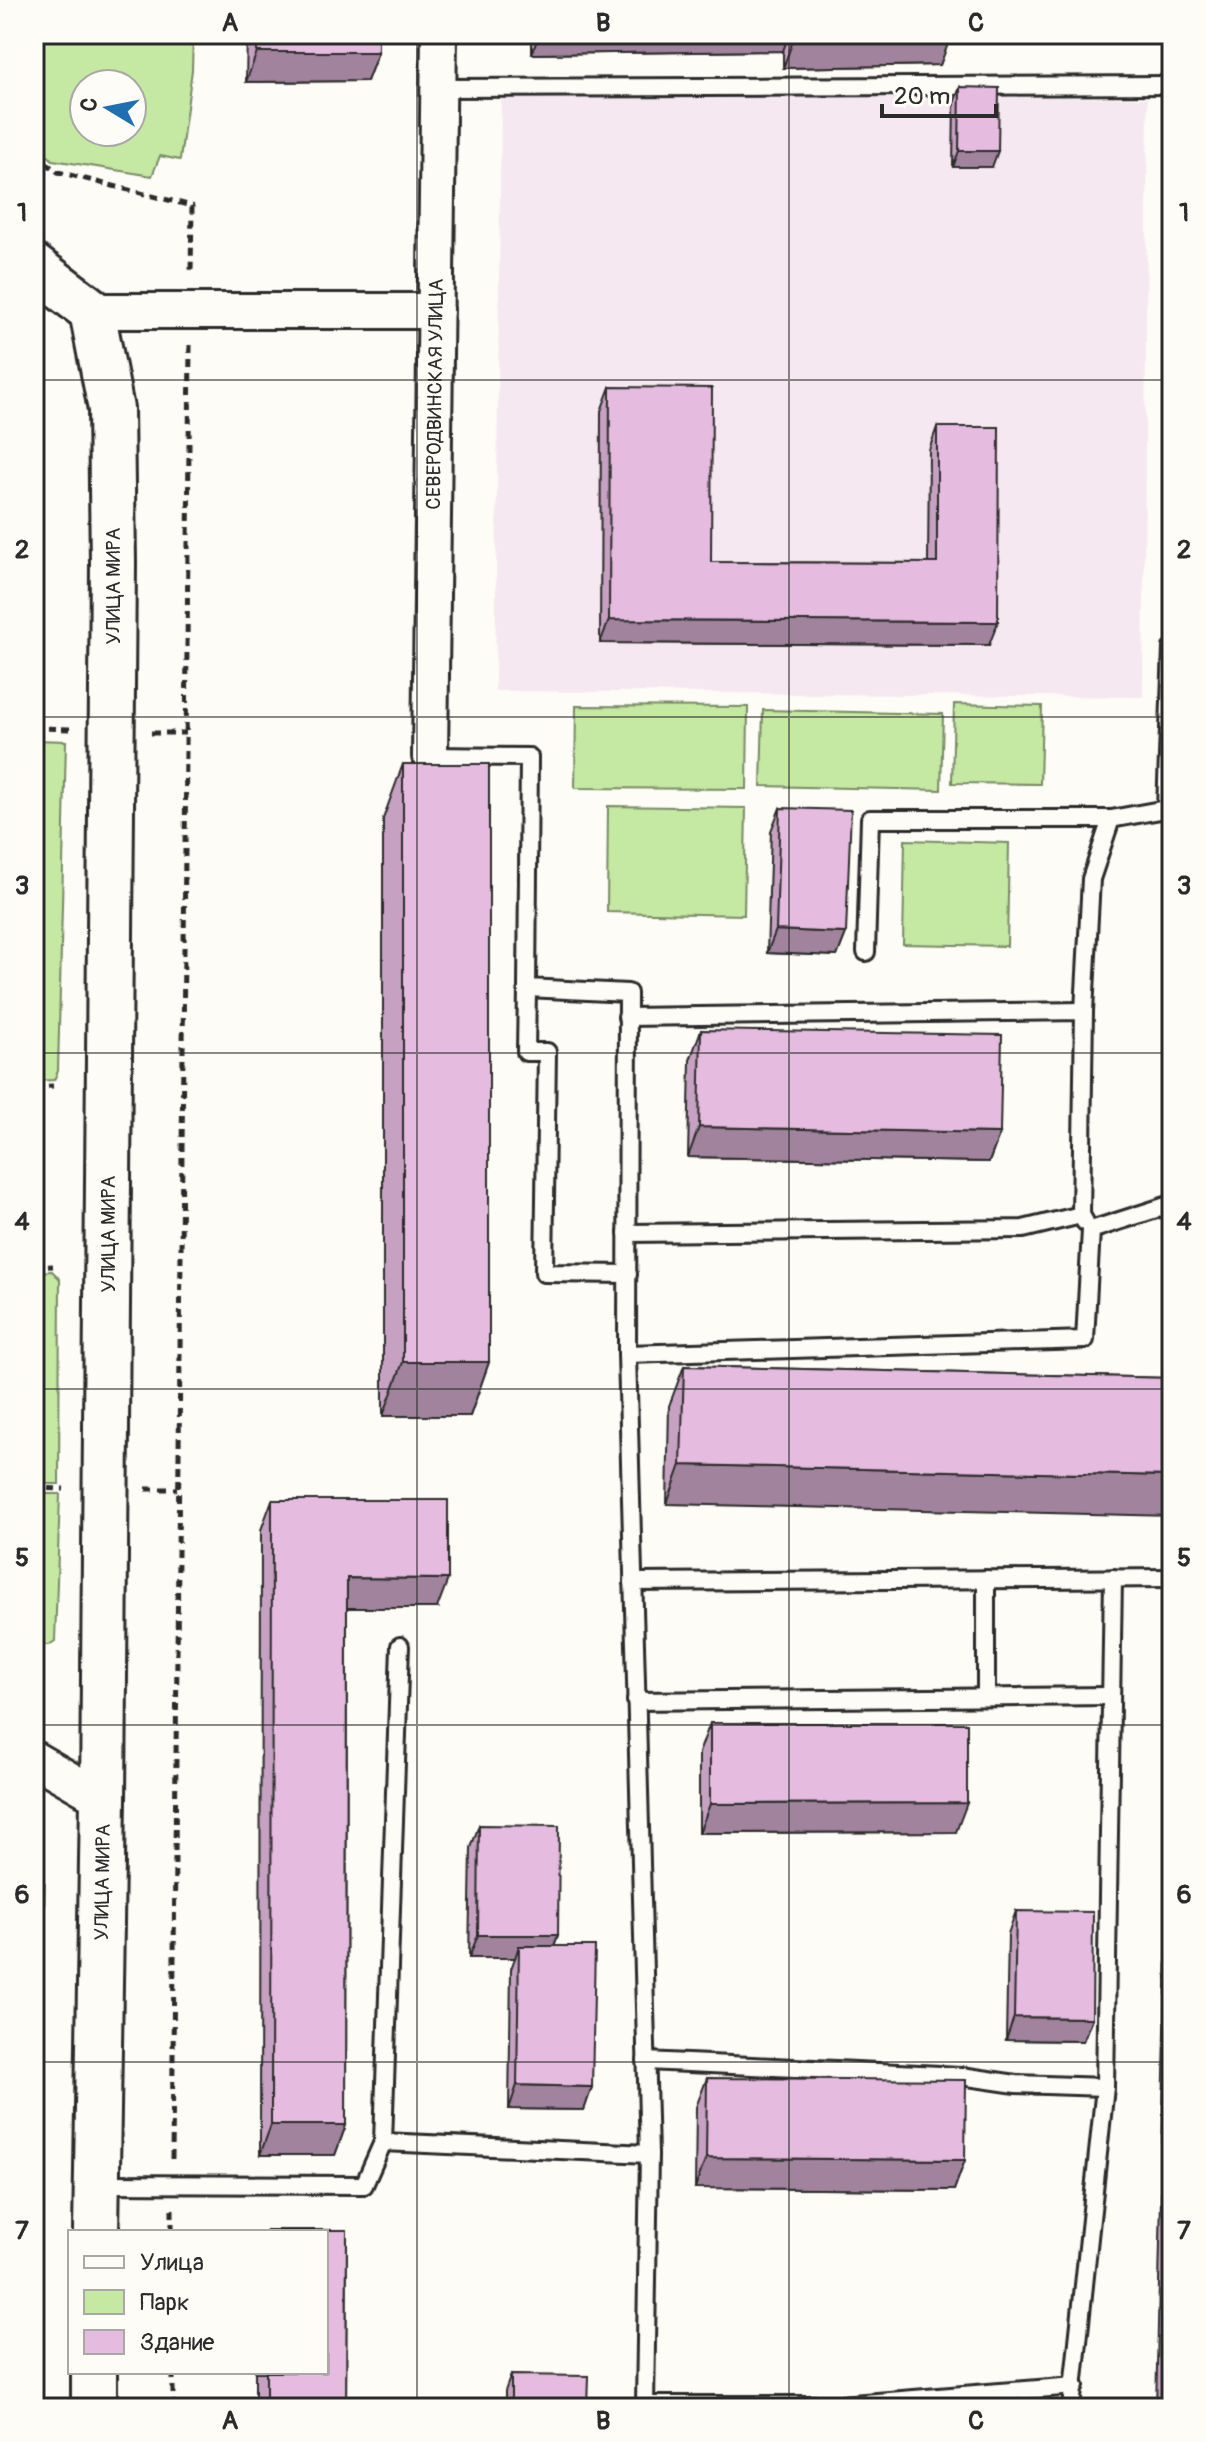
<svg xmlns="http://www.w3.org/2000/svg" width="1206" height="2442" font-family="Pangolin,sans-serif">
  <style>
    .built { fill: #f6e8f0 }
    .green { fill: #c5e8a2; stroke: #788a66; stroke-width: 2; fill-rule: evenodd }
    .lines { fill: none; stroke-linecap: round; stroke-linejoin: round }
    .service-casing { stroke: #2b2b2b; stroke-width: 22 }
    .minor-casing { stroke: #2b2b2b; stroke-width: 40 }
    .secondary-casing { stroke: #2b2b2b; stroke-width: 50 }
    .path { stroke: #2b2b2b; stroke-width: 5; stroke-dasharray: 8 6; stroke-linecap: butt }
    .service { stroke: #fdfcf7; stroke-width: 16 }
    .minor { stroke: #fdfcf7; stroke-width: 34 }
    .secondary { stroke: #fdfcf7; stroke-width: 44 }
    .wall { fill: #c6a1c1; stroke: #2b2b2b; stroke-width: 2 }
    .shaded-wall { fill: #a1839d; stroke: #2b2b2b; stroke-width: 2 }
    .building { fill: #e6bbe0; stroke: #2b2b2b; stroke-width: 2 }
    .grid { fill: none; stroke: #2b2b2b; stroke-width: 2; stroke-opacity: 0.55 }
    .labels { text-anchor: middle; stroke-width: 8; stroke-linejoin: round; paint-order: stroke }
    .street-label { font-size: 20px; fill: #2b2b2b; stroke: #fdfcf7 }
    .neatline { fill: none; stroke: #2b2b2b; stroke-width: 3 }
    .grid-label { font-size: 26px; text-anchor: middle; font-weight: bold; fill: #2b2b2b }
  </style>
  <rect width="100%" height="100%" fill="#fdfcf7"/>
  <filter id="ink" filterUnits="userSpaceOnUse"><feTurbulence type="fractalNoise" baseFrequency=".0125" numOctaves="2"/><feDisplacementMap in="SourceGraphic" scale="16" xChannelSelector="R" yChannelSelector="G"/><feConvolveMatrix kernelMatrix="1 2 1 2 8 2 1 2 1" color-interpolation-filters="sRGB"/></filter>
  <g filter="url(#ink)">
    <!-- built -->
    <path class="built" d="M501,92L1148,98L1143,697L495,691Z"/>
    <!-- green -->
    <g class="green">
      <path d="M34,34H193L192,70L180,160L160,156L152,176L53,160L34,144ZM132,84V132H84V84Z"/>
      <path d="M954,704L1042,706L1040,784L952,783Z"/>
      <path d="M576,706L748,707L747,789L575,788Z"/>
      <path d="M763,710L943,714L941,790L761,786Z"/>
      <path d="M34,740L66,741L58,1071L54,1080L34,1081Z"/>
      <path d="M608,806L746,808L744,915L607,912Z"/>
      <path d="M905,840L1009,843L1007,946L903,944Z"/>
      <path d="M52,1271L60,1279L59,1484H34V1272Z"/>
      <path d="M34,1494H60L55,1641L49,1645H34Z"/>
      <path d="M34,1883H45L42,1978L34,1977Z"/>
      <path d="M34,2000H42L40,2141H34Z"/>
    </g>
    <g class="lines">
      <defs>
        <g id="service">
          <path d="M440,88L1172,85"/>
          <path d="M430,756L529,757L527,988L628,993L627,1354L649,2154L645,2405H840L1075,2386"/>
          <path d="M866,952L870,819H1111"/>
          <path d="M527,988L526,1052H547L544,1273L628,1274"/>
          <path d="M1084,1011L1091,879L1111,819L1166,809L1172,648"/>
          <path d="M627,1017L1084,1011L1081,1215"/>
          <path d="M627,1233L1023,1229L1081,1215L1085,1222"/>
          <path d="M627,1354L1085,1340L1091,1230L1172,1204"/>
          <path d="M986,1579V1697"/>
          <path d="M633,1582L1172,1578"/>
          <path d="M636,1701L1111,1696"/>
          <path d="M646,2061L961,2076L1016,2084L1105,2087"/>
          <path d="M383,2142L649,2154"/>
          <path d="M99,2184L364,2185L383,2142L400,1646"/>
          <path d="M1071,2408L1105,2087L1113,1578"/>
        </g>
        <g id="minor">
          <path d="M92,311H436"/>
          <path id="s1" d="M430,756L439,34"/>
          <path d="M34,1759L103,1799"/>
        </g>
        <g id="secondary">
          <path d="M34,267L92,311L111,409L113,563L103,1799L96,2232"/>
          <path d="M94,2408V2372"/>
        </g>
      </defs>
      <!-- service casing -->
      <use href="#service" class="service-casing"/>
      <!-- minor casing -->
      <use href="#minor" class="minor-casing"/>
      <!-- secondary casing -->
      <use href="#secondary" class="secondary-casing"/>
      <!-- path -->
      <g class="path">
        <path d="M34,154L58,172L192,206L191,275"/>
        <path d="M34,728L73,729"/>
        <path d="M151,733H186"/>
        <path d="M34,1087L53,1086"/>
        <path d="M34,1267L53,1266"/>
        <path d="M34,1488L64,1489"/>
        <path d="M146,1489H177"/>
        <path d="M172,2159L190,345"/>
        <path d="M172,2209V2232"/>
        <path d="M173,2372V2408"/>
      </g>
      <!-- service -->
      <use href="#service" class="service"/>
      <!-- minor -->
      <use href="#minor" class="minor"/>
      <!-- secondary -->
      <use href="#secondary" class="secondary"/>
    </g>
    <!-- wall -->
    <g class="wall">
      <path d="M247,34H378V52L367,81L246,82Z"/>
      <path d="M532,34H951L940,65L783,68V51L532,54Z"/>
      <path d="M960,87L992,167H953L954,103Z"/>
      <path d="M610,387L711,562L928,563L929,450L937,427L989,645L600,643L601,411Z"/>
      <path d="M403,764L489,1362L470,1416H383V819Z"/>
      <path d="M780,808L846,933L837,956L767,953L771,831Z"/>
      <path d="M701,1030L1000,1133L989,1162L688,1157L690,1060Z"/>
      <path d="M684,1366L1172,1378L667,1504L669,1406Z"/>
      <path d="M272,1500L437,1608H347L346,2125L335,2155H260L261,1530Z"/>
      <path d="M710,1723L956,1832L699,1833V1753Z"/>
      <path d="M1172,1740V2408H1156Z"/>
      <path d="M479,1825L558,1935L554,1946L592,2087L584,2110L509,2109L511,1969L515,1958H469L471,1848Z"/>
      <path d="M1016,1911L1092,2018L1083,2041L1006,2040L1008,1934Z"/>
      <path d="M707,2078L965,2160L954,2190L695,2188L696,2107Z"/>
      <path d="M267,2230H347L346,2408H255V2372H326V2232H266Z"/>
      <path d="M511,2375L587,2408H505V2391Z"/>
    </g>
    <!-- shaded-wall -->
    <g class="shaded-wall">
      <path d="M539,34H789L783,51L532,54Z"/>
      <path d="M951,36L940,65L783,68L794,38Z"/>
      <path d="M257,52H378L367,81L246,82Z"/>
      <path d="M959,151H998L992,167H953Z"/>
      <path d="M609,620L998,622L989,645L600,643Z"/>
      <path d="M776,930L846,933L837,956L767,953Z"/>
      <path d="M699,1127L1000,1133L989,1162L688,1157Z"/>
      <path d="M403,1362H489L470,1416H383Z"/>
      <path d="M681,1465L1172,1476V1516L667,1504Z"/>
      <path d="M347,1578L448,1579L437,1608H336Z"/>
      <path d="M967,1803L956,1832L699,1833L710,1804Z"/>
      <path d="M478,1935H558L549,1959L519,1946L515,1958H469Z"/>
      <path d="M1014,2017L1092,2018L1083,2041L1006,2040Z"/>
      <path d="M517,2085L592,2087L584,2110L509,2109Z"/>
      <path d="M271,2125H346L335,2155H260Z"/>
      <path d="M706,2158L965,2160L954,2190L695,2188Z"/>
    </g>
    <!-- building -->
    <g class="building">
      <rect x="257" y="34" width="121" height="18"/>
      <path d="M794,34H951V36L794,38Z"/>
      <path d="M960,87L999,88L998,151H959Z"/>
      <path d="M610,387L712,388L711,562L937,563V427H999L998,622L609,620Z"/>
      <rect x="403" y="764" width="86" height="598"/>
      <path d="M780,808L851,810L846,933L776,930Z"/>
      <path d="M701,1030L1002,1035L1000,1133L699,1127Z"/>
      <path d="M684,1366L1172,1378V1476L681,1465Z"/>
      <path d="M272,1500H448V1579L347,1578L346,2125H271Z"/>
      <path d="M710,1723H967V1803L710,1804Z"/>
      <path d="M479,1825L559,1826L558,1935H478Z"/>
      <path d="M1016,1911L1093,1912L1092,2018L1014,2017Z"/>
      <path d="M519,1946H595L592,2087L517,2085Z"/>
      <path d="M707,2078L966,2080L965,2160L706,2158Z"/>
      <path d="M1172,2164V2408H1166Z"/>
      <path d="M267,2230H347L346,2408H266V2372H326V2232H267Z"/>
      <path d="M511,2375L588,2376L587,2408H511Z"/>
    </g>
  </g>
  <!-- grid -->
  <path class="grid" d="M417,34V2408M789,34V2408M34,380H1172M34,717H1172M34,1053H1172M34,1389H1172M34,1725H1172M34,2062H1172"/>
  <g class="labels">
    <!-- street labels -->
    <g class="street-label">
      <text dy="7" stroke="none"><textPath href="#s1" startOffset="362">СЕВЕРОДВИНСКАЯ УЛИЦА</textPath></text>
      <text transform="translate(113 586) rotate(-90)" y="7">УЛИЦА МИРА</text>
      <text transform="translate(108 1234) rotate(-90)" y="7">УЛИЦА МИРА</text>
      <text transform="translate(102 1882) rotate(-89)" y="7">УЛИЦА МИРА</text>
    </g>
  </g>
  <!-- margin -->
  <rect width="1206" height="2442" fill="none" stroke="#fdfcf7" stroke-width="88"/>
  <!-- legend -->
  <rect x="68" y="2230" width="260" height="144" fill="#fdfcf7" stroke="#a9a8a5" stroke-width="2"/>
  <rect x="84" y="2256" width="40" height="12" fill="#fdfcf7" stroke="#a9a8a5" stroke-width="2"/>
  <text x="140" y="2270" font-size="24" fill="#2b2b2b">Улица</text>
  <rect x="84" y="2290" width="40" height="24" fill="#c5e8a2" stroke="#a9a8a5" stroke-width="2"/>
  <text x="140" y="2310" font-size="24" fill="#2b2b2b">Парк</text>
  <rect x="84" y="2330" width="40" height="24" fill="#e6bbe0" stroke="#a9a8a5" stroke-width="2"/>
  <text x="140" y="2350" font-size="24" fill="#2b2b2b">Здание</text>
  <!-- north arrow -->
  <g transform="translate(108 108) rotate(280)"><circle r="38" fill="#fdfcf7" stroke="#a9a8a5" stroke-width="2"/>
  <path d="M0-6L14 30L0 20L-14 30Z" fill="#1f6fb2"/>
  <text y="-12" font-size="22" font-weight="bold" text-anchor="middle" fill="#2b2b2b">С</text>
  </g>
  <!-- scale -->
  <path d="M882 104v12h114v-12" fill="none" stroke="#2b2b2b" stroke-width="4"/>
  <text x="894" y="104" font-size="24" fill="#2b2b2b" stroke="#fdfcf7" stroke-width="6" paint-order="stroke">20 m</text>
  <rect x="44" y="44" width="1118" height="2354" class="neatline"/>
  <g class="grid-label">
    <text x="230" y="31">A</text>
    <text x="603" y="31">B</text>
    <text x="976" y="31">C</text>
    <text x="22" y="221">1</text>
    <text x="1184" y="221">1</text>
    <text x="22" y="558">2</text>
    <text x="1184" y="558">2</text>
    <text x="22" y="894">3</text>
    <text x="1184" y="894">3</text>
    <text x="22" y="1230">4</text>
    <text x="1184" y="1230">4</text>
    <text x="22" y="1566">5</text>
    <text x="1184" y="1566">5</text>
    <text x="22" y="1903">6</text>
    <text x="1184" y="1903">6</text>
    <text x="22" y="2239">7</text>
    <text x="1184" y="2239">7</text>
    <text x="230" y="2429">A</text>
    <text x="603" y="2429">B</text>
    <text x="976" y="2429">C</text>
  </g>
</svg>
